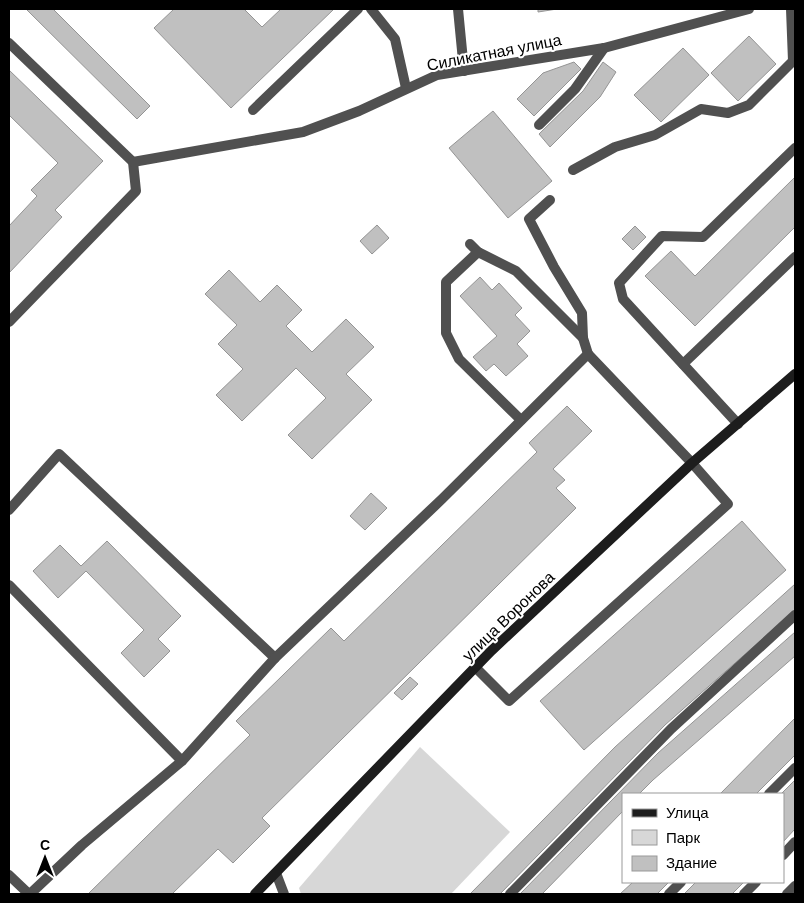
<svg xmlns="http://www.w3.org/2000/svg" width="804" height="903" font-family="'DM Sans',sans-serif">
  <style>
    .green { fill: #d7d7d7 }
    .building { fill: #c0c0c0; stroke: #949494 }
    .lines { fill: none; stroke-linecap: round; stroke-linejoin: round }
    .service { stroke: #505050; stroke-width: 10 }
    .minor { stroke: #505050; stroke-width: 10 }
    .secondary { stroke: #1d1d1d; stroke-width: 10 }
    .labels { text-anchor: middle; stroke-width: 4; stroke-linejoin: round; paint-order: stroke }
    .street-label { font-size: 16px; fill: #000; stroke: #fff }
  </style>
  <rect width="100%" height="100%" fill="#fff"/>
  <!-- green -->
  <path class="green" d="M420,747L510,832L451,894H301L299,888Z"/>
  <!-- building -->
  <g class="building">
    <path d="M26,9H53L150,106L137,119Z"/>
    <path d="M174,9H244L262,27L281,9H334L231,108L154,28Z"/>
    <path d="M538,9H557L538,12Z"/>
    <path d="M749,36L776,64L738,101L711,73Z"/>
    <path d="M683,48L709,75L661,122L634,95Z"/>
    <path d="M574,62L581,69L534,116L517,99L543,73Z"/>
    <path d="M603,62L616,72L600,97L550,147L539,134L583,91Z"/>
    <path d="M9,70L103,161L55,210L62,217L9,273V226L37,196L31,190L58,163L9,115Z"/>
    <path d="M493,111L552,181L508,218L449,148Z"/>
    <path d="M795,177V227L695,326L645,276L671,251L695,276Z"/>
    <path d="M377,225L389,238L372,254L360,241Z"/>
    <path d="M635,226L646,237L633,250L622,239Z"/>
    <path d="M229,270L260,302L277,285L302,310L286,326L312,352L346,319L374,347L346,374L372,400L312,459L288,435L326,398L296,368L242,421L216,395L243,369L218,344L237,325L205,294Z"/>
    <path d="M480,277L492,290L499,283L522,308L515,315L530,331L517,344L528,356L506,376L494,364L486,371L473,357L497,336L460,296Z"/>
    <path d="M567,406L592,431L553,469L565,480L556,488L576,508L262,818L270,826L233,863L218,849L172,894H88L250,735L236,721L331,628L344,641L537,452L529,443Z"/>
    <path d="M371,493L387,508L365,530L350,516Z"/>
    <path d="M742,521L786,570L584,750L540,701Z"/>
    <path d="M107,541L181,616L158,639L170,651L144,677L121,653L144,630L86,571L58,598L33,571L60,545L81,566Z"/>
    <path d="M795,584V610L665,725L500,894H470L615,747Z"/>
    <path d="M795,632V656L653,780L639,794H623V811L542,894H520L658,753Z"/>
    <path d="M410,677L418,684L402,700L394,693Z"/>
    <path d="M795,718V755L756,794H720Z"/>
    <path d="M795,780V829L783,842V794H781Z"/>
    <path d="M633,882H669L657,894H620Z"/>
    <path d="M696,882H744L732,894H684Z"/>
  </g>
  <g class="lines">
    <!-- service -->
    <g class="service">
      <path d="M371,9L395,39L406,88"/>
      <path d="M458,9L464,71"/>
      <path d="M9,43L133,162L136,191L9,322"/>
      <path d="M253,110L358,9"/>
      <path d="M539,125L575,89L604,48"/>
      <path d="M573,170L615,147L655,135L701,109L728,113L749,105L793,61L791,9"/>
      <path d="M550,200L529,219L554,267L582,313L583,338"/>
      <path d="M470,244L478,252L516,271L583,338L588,354"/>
      <path d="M478,252L446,282V333L459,359L521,420"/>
      <path d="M683,364L795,257"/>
      <path d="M738,424L623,299L619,283L662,236L703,237L795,148"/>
      <path d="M9,510L59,454L275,658"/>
      <path d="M9,585L182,761"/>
      <path d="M769,794L795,768"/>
      <path d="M783,855L795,842"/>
      <path d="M276,873L284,894"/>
      <path d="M9,875L29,894"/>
      <path d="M30,894L82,845L182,761L275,658L442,499L588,354L692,463L728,504L509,701L475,667"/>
      <path d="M510,894L671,729L795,615"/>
      <path d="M669,894L681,882"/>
      <path d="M744,894L756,882"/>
      <path d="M787,894L795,886"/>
    </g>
    <!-- minor -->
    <path class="minor" d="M133,162L303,132L359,111L437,75L604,48L749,9"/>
    <!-- secondary -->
    <path class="secondary" d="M255,894L491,651L692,463L795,374"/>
  </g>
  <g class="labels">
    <!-- street labels -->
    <g class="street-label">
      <text transform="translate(494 52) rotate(-11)" y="6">Силикатная улица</text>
      <text transform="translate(508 616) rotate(-44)" y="6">улица Воронова</text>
    </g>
  </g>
  <!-- border -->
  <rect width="804" height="903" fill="none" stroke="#000000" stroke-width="20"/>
  <!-- legend -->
  <rect x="622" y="793" width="162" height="90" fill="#ffffff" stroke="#999999"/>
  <rect x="632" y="809" width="25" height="8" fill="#1d1d1d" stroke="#999999"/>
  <text x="666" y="818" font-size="15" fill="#000000">Улица</text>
  <rect x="632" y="830" width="25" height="15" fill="#d7d7d7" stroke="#999999"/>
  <text x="666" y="843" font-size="15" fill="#000000">Парк</text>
  <rect x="632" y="856" width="25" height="15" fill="#c0c0c0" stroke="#999999"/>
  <text x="666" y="868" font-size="15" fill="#000000">Здание</text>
  <!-- north arrow -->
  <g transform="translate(45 858)" stroke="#ffffff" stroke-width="4" paint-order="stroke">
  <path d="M0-4L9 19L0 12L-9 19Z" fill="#000000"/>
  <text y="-8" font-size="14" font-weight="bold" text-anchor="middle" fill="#000000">С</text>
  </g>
</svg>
